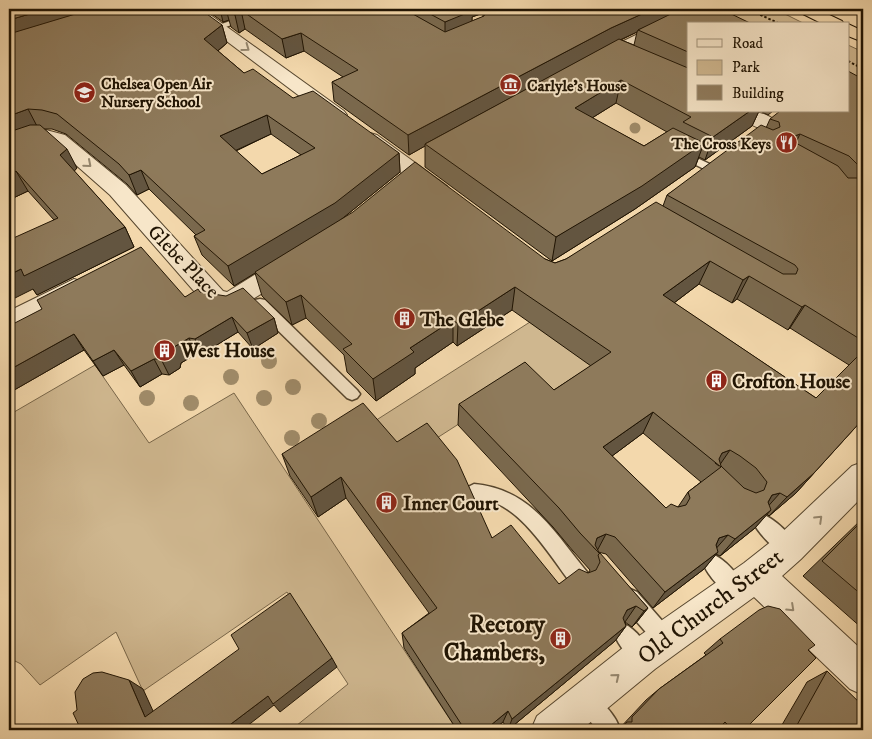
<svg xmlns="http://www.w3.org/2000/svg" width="872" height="739" font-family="'IM FELL DW Pica',serif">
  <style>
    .green { fill: #cfb78f; stroke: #786649 }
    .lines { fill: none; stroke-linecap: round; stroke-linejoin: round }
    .service-casing { stroke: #55452d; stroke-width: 3 }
    .minor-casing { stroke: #55452d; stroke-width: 2 }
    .trunk-casing { stroke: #201403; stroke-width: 2 }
    .path { stroke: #201403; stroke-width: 2; stroke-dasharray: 2.5 2; stroke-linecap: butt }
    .service { fill: #f7e6c9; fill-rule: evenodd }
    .minor { fill: #f7e6c9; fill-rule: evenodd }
    .trunk { fill: #f3d8ac; fill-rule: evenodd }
    .tree { fill: #a08c6a }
    .wall { fill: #7a694e; stroke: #201403; fill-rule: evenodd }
    .shaded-wall { fill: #635540; stroke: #201403 }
    .building { fill: #8e7a5b; stroke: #201403; fill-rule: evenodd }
    .oneway { stroke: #968870 }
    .labels { text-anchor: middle; stroke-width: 4; stroke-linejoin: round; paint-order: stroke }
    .far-poi-label { font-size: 16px; font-weight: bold; fill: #201403; stroke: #f7e6c9; text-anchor: start }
    .street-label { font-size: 20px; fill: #201403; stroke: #f7e6c9 }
    .poi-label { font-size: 20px; font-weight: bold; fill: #201403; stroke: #f7e6c9; text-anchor: start }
    .near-street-label { font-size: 24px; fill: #201403; stroke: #f7e6c9 }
    .near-poi-label { font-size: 24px; font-weight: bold; fill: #201403; stroke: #f7e6c9; text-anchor: end }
  </style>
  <rect width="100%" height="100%" fill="#f3d8ac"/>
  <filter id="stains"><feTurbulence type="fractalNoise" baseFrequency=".004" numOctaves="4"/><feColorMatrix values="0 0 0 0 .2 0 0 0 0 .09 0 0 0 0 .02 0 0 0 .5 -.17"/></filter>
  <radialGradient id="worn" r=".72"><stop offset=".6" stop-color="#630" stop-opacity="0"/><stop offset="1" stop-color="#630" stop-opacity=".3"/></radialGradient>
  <!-- green -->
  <g class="green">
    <path d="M718,9H775L805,24H748Z"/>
    <path d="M848,45L863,52V81L848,74Z"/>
    <path d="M530,322L604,374L549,412L521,384L398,463L367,426Z"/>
    <path d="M95,365L149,443L234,393L457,730H291L348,684L287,592L143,691L116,632L40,685L21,664L9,658V415Z"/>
  </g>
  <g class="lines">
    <defs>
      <g id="service">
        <path d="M265,9H277L220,29L217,30L213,27Z"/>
        <path d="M680,150L714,166L716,168L714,170H706L676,155L674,153Z"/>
        <path d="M260,299L265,300L357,390L360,394L357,398L352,400L347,398L255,308L253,304L255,300Z"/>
        <path d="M474,484C531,489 554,532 587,572L589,579L587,586L580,588L573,586C553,560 528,518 498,504C489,499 477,501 468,497L465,492L468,487Z"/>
        <path d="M762,514C775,519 793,536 798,548L795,554L789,557C776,552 759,534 753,522L756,516Z"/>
        <path d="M712,554C725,559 740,576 745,589L743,596L736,598C723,593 708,576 703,563L705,557Z"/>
        <path d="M630,589L637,592L672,632L675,639L672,646L665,649L658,646L623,606L620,599L623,592Z"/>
        <path d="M624,624C636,629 647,644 652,656L649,663L642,666C630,661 619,646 614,634L617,627Z"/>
        <path d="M587,691C597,695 620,719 619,730H597L580,708L577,701L580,694Z"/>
      </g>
      <g id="minor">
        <path d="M184,9H202L344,111L347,115L344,119L337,121L330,119Z"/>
        <path d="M689,9H709L707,12L603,65L597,66L591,65L588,61L591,57Z"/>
        <path d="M731,111C747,111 768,110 779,125L776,129C761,133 746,121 733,115Z"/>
        <path d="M46,130L65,135L126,185L223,291L227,292L280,259L289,257L298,259L301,265L298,271L240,307L231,310L207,306L110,195L51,143L40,142L9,154V141L26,134Z"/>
        <path d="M370,133L377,135L447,186L450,191L447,196L439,198L431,196L363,143L360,139L363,135Z"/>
        <path d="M74,279L83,282L86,288L83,294L18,329L9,332V311Z"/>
        <path d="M863,462V496L801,559L782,576L863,651V695L850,689L754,597L655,669L581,730H531L537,716L629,643L744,563L777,537L852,466Z"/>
      </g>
      <g id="trunk">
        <path d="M797,9H817L842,21L844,24H823L799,12Z"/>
        <path d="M848,24L863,31V42L848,36Z"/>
      </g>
    </defs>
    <!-- service casing -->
    <use href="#service" class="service-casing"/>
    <!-- minor casing -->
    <use href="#minor" class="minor-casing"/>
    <!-- trunk casing -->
    <use href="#trunk" class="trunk-casing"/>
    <!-- path -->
    <g class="path">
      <path d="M748,9L780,24"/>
      <path d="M848,61L863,69"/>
    </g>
    <!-- service -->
    <use href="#service" class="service"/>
    <!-- minor -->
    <use href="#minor" class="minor"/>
    <!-- trunk -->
    <use href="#trunk" class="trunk"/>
  </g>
  <!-- trees -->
  <g class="tree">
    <circle cx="635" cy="128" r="5.5"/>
    <circle cx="269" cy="361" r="8"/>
    <circle cx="231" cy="377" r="8"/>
    <circle cx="293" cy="387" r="8"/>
    <circle cx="147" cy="398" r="8"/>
    <circle cx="264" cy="398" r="8"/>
    <circle cx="191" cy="403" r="8"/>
    <circle cx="319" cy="421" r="8"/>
    <circle cx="292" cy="438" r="8"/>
  </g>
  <!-- wall -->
  <g class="wall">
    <path d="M9,9L222,25L227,43L218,51L244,73L399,153L400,172L343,218L545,259L555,263L566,259L663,206L667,195L766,128L770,119L863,75V419L796,493L769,516L767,514L755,528L720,556L716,554L704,569L653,608L606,554L598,552L648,608L636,623L632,627L625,622L626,626L615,641L508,730L503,722L493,730H457L404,648L402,633L429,613L346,498L318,517L290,476L282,454L397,442L492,538L559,584L589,572L590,570L573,551L553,527L458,425L459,404L554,390L591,366L512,310L457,346L453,342L415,368V374L376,401L347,372L344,355L306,318L292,325L262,296L255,273L234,286L202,255L194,236L196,235L149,189L137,195L127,184L66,134L52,129H44L77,168L74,171L125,227L134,247L37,295L33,289L54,220L28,191L9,200ZM271,134L301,155L262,174L236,151ZM699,284L732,303L737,299L788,330L790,328L849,365L816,398L674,303ZM643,433L701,482L688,492L678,507L666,508L612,456Z"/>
    <path d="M205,9H728L727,11L688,24V111H759L752,126L705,160L699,157L695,167L635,209L552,261L425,167V146L409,155L334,101L332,82L343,77L304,51L286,58L245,29L239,33L231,27L229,20L223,22ZM483,13V17L472,21V17ZM637,32L634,45L621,40ZM616,103L667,132L644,146L592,118Z"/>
    <path d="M760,111H773L768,115Z"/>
    <path d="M200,292L274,318L278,333L253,349L238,332L202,354H196L181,363L180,368L169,375L162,374L140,387L124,365L103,376L84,350L9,393V326L185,297Z"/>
    <path d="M863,518V629L803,576Z"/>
    <path d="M720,639L808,650L744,730H618L646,700L659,689L706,655L704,653Z"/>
    <path d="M827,671L863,730H779L807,682Z"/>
  </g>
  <!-- shaded-wall -->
  <g class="shaded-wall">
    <path d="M47,9H113L9,41V20Z"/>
    <path d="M220,9H260L241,10L245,29L239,33L235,15L226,9L229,20L223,22Z"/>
    <path d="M470,9H483V13L472,17V29L445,40V22Z"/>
    <path d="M653,9H687L638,30L637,32L607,46L425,144V146L409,155L408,135L611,28Z"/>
    <path d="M222,25L227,43L209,58L204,39Z"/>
    <path d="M301,33L304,51L286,58L282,39Z"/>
    <path d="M621,80L616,103L571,131L575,108Z"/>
    <path d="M28,109L38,128L9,139V116Z"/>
    <path d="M750,111H759L752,126L705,160L713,137Z"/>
    <path d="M267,115L271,134L226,155L220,136Z"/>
    <path d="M800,134L789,157L792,137Z"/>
    <path d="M704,143L695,167L635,209L552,261L556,237Z"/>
    <path d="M67,149L77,168L71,175L60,155Z"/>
    <path d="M399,153L400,172L338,222L234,286L228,266Z"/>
    <path d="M141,170L149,189L137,195L129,175Z"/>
    <path d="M16,171L28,191L9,200V175Z"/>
    <path d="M125,227L134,247L37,295L33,289L9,301V275L21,269Z"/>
    <path d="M710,261L699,284L654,318L663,295Z"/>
    <path d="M749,276L737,299L732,303L743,280Z"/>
    <path d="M515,287L512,310L457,346L458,324Z"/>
    <path d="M301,295L306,318L292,325L286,302Z"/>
    <path d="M805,305L790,328L788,330L802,307Z"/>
    <path d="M232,317L238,332L202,354L195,339Z"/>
    <path d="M274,318L278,333L253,349L247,333Z"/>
    <path d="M453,320V342L415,368V374L376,401L373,379L410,348Z"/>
    <path d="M74,334L84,350L9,393V370Z"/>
    <path d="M189,338L196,354L181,363L180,368L169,375L161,359L174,347Z"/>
    <path d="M114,350L124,365L103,376L93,361Z"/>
    <path d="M154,359L162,374L140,387L131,371Z"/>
    <path d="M653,412L643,433L596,468L603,447Z"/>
    <path d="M730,450L719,466L715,463L722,453Z"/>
    <path d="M814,473L796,493L769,516L787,497Z"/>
    <path d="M341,477L346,498L318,517L311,497Z"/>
    <path d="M780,493L763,512L772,495Z"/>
    <path d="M771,510L755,528L720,556L735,539Z"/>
    <path d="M606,534L597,551L593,547L597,538Z"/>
    <path d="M728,535L713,552L719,538Z"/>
    <path d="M718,552L704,569L653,608L665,592Z"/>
    <path d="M636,606L625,622L616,625L627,610Z"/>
    <path d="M648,608L636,623L632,627L644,611Z"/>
    <path d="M626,626L615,641L508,730L512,719Z"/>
    <path d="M332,658L337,667L280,712L274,705L242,730H223L268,696Z"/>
    <path d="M129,680L143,689L159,724L145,717Z"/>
    <path d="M508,711L503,722L493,730H485Z"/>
  </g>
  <!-- building -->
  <g class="building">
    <path d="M9,9H47L9,20Z"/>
    <path d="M92,9H200L222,25L204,39L244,73L253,69L293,98L313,91L399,153L335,203L228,266L194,236L205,230L141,170L129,175L119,164L57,114L42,110L28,109L9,116V34ZM267,115L315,148L262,174L220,136Z"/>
    <path d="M226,9H404L445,32L484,16L486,12L485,9H653L611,28L408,135L332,82L358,70L301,33L282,39L241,10L235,15Z"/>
    <path d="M421,9H472V11L445,22Z"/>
    <path d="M681,9H721L752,24H688V52L638,30Z"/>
    <path d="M619,39L688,68V111H750L713,137L683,122L691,117L621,80L575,108L644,146L673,128L704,143L642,186L556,237L425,144Z"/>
    <path d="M848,71L859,77L863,75V341L805,305L802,307L749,276L743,280L710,261L663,295L816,398L863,351V419L814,473L787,497L780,493L772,495L768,502L771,510L735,539L728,535L719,538L716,545L718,552L665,592L615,537L606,534L597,538L595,545L600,554L580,533L559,508L459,404L525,362L554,390L611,352L515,287L458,324L453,320L410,348L414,352L373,379L343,349L352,344L301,295L286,302L255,272L353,212L415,162L545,259L555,263L566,259L656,202L783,274H796L798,269L795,265L667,195L761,125L773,130L780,127L779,122L770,119L780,111H848ZM800,134L849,156L860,167L859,178H848L838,166L794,142L792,137ZM653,412L721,467L688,492L690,498L686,505L678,507L671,504L666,508L603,447ZM730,450L740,456L756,468L767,482L764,490L756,493L744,488L721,466L719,459L722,453Z"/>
    <path d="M30,125H40L67,149L60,155L125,227L24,276L21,269L9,275V240L58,218L16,171L9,175V132Z"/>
    <path d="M141,247L185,297L198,289L200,292L226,296L243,288L274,318L247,333L232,317L195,339L189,338L174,347L172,353L161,359H154L131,371L114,350L93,361L74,334L9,370V326L42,309L37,300Z"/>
    <path d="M363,403L397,442L427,423L457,460L492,538L511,525L559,584L579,569L588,573L596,570L600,562L598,555L600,553L648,608L644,611L636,606L627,610L623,618L626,626L512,719L508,711L485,730H465L402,633L437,608L341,477L311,497L282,454Z"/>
    <path d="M863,520V596L822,561Z"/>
    <path d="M290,593L332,658L273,704L268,696L223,730H81L73,713L77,710L75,692L83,679L93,673L102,672L129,680L145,717L239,649L231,635Z"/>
    <path d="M768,606L780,609L815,645L808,650L816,658L744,730H733L725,722L717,730H709L706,727L702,730H620L627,722H632V717L659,689L723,643L720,639L759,610Z"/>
    <path d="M827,671L863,706V730H802L797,725Z"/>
  </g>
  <!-- one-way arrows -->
  <defs><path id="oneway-chevron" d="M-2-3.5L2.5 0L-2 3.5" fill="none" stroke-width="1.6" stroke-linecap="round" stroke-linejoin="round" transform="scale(1.25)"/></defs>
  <g class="oneway">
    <use href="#oneway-chevron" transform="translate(246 48) rotate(36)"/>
    <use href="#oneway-chevron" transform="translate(88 164) rotate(41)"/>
    <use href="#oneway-chevron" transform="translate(819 519) rotate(-44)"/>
    <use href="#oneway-chevron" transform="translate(791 608) rotate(43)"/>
    <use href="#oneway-chevron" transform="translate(616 677) rotate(-39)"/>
  </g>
  <!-- icons -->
  <defs>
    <symbol id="museum-disc" viewBox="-11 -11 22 22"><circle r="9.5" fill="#8f2418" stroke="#f7e6c9"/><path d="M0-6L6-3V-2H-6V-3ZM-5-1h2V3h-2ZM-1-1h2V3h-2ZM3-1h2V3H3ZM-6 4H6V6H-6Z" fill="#fff"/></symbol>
    <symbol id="school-disc" viewBox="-11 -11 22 22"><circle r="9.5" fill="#8f2418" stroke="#f7e6c9"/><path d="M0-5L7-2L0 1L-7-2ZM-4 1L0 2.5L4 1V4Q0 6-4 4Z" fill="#fff"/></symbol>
    <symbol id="restaurant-disc" viewBox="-11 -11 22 22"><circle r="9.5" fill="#8f2418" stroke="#f7e6c9"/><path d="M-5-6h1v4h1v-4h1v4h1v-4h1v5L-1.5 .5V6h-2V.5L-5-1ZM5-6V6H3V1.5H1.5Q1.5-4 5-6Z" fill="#fff"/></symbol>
    <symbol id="building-disc" viewBox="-11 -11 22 22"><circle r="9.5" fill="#8f2418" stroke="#f7e6c9"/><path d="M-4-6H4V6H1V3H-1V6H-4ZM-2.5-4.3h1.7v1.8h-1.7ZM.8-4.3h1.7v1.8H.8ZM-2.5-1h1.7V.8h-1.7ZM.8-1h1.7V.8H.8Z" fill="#fff"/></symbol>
  </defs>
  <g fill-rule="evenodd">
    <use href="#museum-disc" x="498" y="72" width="25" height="25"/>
    <use href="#school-disc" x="72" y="80" width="25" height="25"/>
    <use href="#restaurant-disc" x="774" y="130" width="25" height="25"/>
    <use href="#building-disc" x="392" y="306" width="25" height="25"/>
    <use href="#building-disc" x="152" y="338" width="25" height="25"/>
    <use href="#building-disc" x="704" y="368" width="25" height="25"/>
    <use href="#building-disc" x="374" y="490" width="25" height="25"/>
    <use href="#building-disc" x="548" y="626" width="25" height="25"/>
  </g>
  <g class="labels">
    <!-- far-poi labels -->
    <g class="far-poi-label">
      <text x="101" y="89">Chelsea Open Air<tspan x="101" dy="18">Nursery School</tspan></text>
      <text x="527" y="91">Carlyle's House</text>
      <text x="771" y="149" text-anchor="end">The Cross Keys</text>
    </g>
    <!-- street labels -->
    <g class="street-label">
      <text transform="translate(184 261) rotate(46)" y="7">Glebe Place</text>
    </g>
    <!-- poi labels -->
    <g class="poi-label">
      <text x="420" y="326">The Glebe</text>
      <text x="181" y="357">West House</text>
      <text x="732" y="388">Crofton House</text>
      <text x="403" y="510">Inner Court</text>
    </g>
    <!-- near-street labels -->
    <g class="near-street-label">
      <text transform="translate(710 606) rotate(-37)" y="8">Old Church Street</text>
    </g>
    <!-- near-poi labels -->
    <g class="near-poi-label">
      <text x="545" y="632">Rectory<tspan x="545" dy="28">Chambers,</tspan></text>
    </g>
  </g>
  <!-- margin -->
  <rect width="872" height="739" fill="none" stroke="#f3d8ac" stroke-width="30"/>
  <rect x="10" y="10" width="852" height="719" fill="none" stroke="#201403" stroke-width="2.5"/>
  <rect x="15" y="15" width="842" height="709" fill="none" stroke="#201403"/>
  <!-- legend -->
  <rect x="687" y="22" width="162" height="90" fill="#f7e6c9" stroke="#a1927a"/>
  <rect x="697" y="39" width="25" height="8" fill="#f7e6c9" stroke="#a1927a"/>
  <text x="732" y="48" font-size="15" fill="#201403">Road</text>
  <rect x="697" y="60" width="25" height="15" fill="#cfb78f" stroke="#a1927a"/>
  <text x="732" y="72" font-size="15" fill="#201403">Park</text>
  <rect x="697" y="85" width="25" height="15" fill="#8e7a5b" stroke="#a1927a"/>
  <text x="732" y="98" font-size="15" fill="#201403">Building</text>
  <rect width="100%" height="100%" filter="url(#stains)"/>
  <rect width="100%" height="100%" fill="url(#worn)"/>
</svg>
